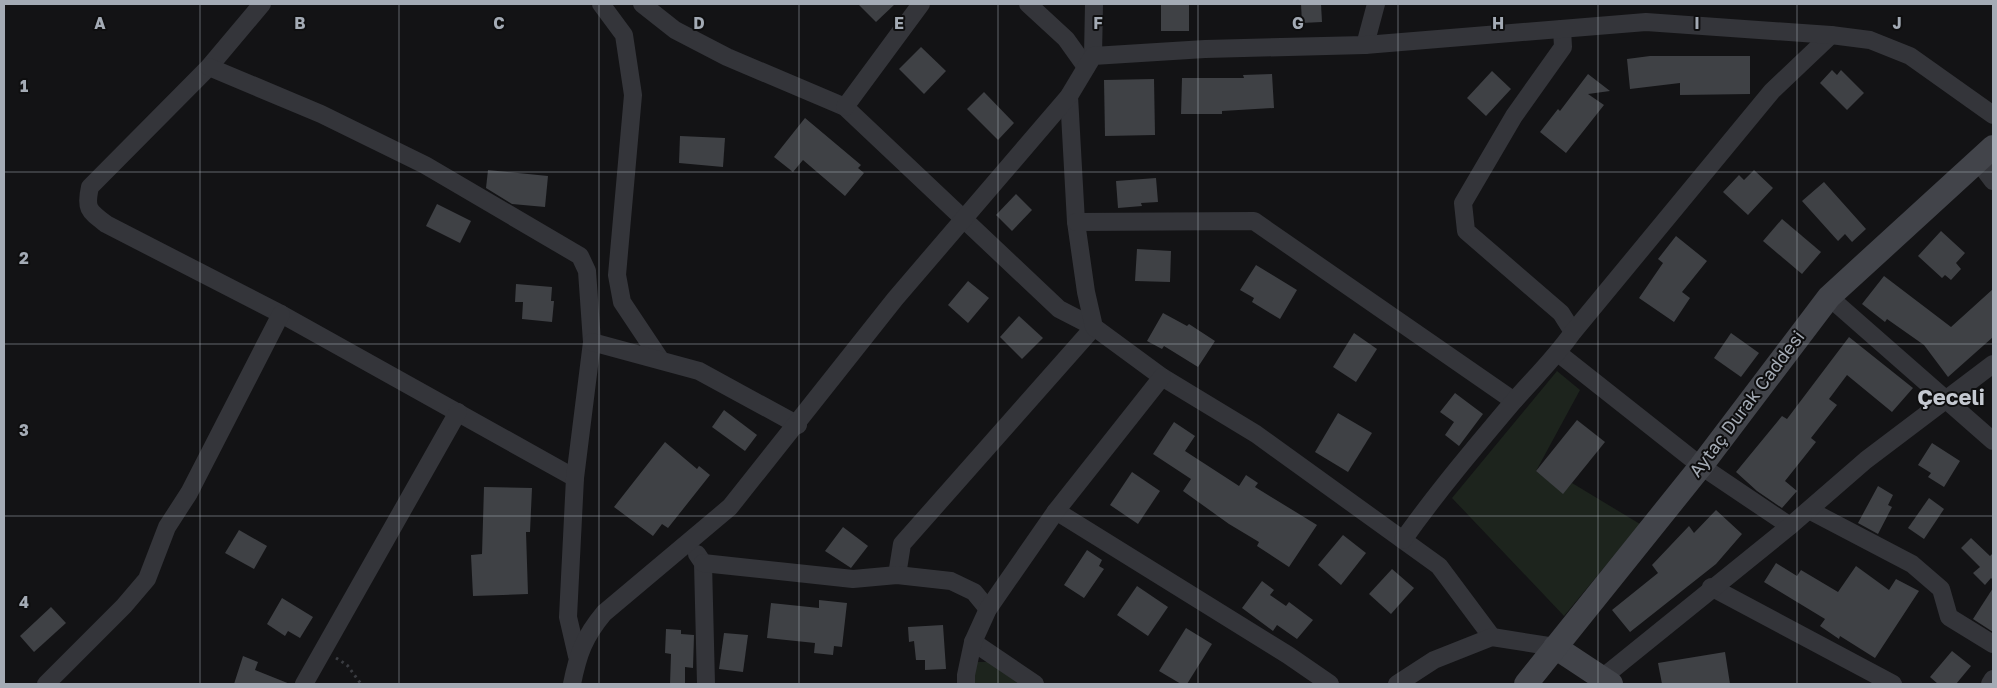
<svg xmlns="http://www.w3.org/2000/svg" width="1997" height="688" font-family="'Golos Text',sans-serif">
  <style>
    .green { fill: #1d241d }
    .building { fill: #3f4145 }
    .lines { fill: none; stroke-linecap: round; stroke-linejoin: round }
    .path { stroke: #3a3c41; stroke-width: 3; stroke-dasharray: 2.5 4; stroke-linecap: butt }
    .street { stroke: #34353a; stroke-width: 18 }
    .secondary { stroke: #42444a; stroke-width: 24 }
    .grid { fill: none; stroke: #a4abb5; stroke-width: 1; stroke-opacity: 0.55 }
    .labels { text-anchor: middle; stroke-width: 4; stroke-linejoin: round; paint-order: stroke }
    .street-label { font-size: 18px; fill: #a4abb5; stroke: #0e0e0f }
    .district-label { font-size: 22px; font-weight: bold; fill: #c5c9d1; stroke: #0e0e0f }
    .grid-label { font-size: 16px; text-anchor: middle; font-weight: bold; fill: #a4abb5; stroke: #0e0e0f; stroke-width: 4; stroke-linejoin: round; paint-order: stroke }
  </style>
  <rect width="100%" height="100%" fill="#131315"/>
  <!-- green -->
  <g class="green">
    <path d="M1557,371L1580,390L1536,471L1563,493L1572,483L1640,524L1564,616L1452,498Z"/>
    <path d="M978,662H991L1022,684H973L974,664Z"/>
  </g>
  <!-- building -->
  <g class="building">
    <path d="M858,4H895L876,22Z"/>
    <rect x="1161" y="4" width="28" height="27"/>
    <path d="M1301,4H1321L1322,22L1302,23Z"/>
    <path d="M921,47L946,71L924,94L899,69Z"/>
    <path d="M1650,56H1750V94L1680,95V83L1630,89L1627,59Z"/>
    <path d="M1832,70L1837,75L1841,70L1864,93L1847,110L1820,83Z"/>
    <path d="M1492,71L1511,89L1486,116L1467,98Z"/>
    <path d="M1272,74L1274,108L1222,111V114H1181L1182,78H1244L1243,75Z"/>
    <path d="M1588,74L1610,91L1588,94L1604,105L1566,153L1540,132L1558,109L1560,111Z"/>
    <path d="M1154,79L1155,135L1105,136L1104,80Z"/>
    <path d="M984,92L1014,123L998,140L967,109Z"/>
    <path d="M805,118L861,165L858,168L864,173L845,196L803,160L793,172L774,157Z"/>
    <path d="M680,136L725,138L723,167L679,163Z"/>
    <path d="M488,170L548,176L545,207L512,204L486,188Z"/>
    <path d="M1754,170L1773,188L1748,215L1723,192L1739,175L1744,180Z"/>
    <path d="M1156,178L1158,202L1141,203L1142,206L1118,208L1116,181Z"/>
    <path d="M1824,182L1866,229L1852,242L1845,234L1838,241L1802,201Z"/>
    <path d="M1016,194L1032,210L1012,231L996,215Z"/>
    <path d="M437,204L471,221L460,243L426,226Z"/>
    <path d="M1782,219L1821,252L1802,274L1763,241Z"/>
    <path d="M1941,231L1965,253L1956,263L1961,269L1951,280L1945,275L1942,278L1918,256Z"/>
    <path d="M1676,236L1707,261L1682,292L1690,298L1674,322L1639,298L1663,263L1658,259Z"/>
    <path d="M1137,249L1171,251L1170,282L1135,281Z"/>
    <path d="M1256,265L1297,290L1280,319L1252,302L1254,298L1240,290Z"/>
    <path d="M1884,276L1951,327L1993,289V337L1948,377L1924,345L1887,319L1885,322L1862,304Z"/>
    <path d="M968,281L989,298L968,323L948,305Z"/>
    <path d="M516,284L552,287L551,301H554L552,322L522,319L523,302H515Z"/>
    <path d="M1163,313L1187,326L1189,324L1215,341L1198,367L1164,346L1162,349L1147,341Z"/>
    <path d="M1019,316L1043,338L1022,359L1000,337Z"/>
    <path d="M1354,333L1377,349L1356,382L1333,367Z"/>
    <path d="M1731,333L1759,353L1741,377L1714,358Z"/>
    <path d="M1849,337L1913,388L1892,412L1847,375L1829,399L1837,405L1811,438L1816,442L1785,481L1797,491L1782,508L1757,491L1736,472L1782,416L1787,419Z"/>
    <path d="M1455,393L1483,414L1459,446L1445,435L1454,422L1440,412Z"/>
    <path d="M724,410L757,435L745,451L712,427Z"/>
    <path d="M1338,413L1372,433L1348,472L1315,452Z"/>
    <path d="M1577,420L1605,442L1563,494L1536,471Z"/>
    <path d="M1174,422L1195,436L1185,451L1239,486L1246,475L1258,483L1255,487L1317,525L1289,567L1257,546L1259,542L1229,524L1183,491L1191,479L1153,454Z"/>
    <path d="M665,442L697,469L699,466L710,475L668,528L662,524L653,536L614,507Z"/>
    <path d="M1932,443L1960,461L1944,487L1928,477L1931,473L1918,465Z"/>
    <path d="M1132,472L1160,491L1138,524L1110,505Z"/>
    <path d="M1878,486L1893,495L1888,505L1892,507L1878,534L1858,523Z"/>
    <path d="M484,487L532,488L530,532H526L528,594L473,596L471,555L482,554Z"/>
    <path d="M1929,498L1944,509L1924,539L1908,528Z"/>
    <path d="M1716,510L1742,534L1716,564L1630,632L1612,610L1658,573L1652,565L1689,526L1694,533Z"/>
    <path d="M843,527L868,546L851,568L825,551Z"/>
    <path d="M239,530L267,546L254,569L225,553Z"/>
    <path d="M1343,535L1366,553L1341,585L1318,565Z"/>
    <path d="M1971,538L1990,556L1993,553V580L1991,578L1985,585L1973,573L1980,567L1961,548Z"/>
    <path d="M1087,550L1102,560L1099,566L1104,569L1084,598L1064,585Z"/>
    <path d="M1776,563L1797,576L1801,570L1838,592L1856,566L1889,590L1896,579L1919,591L1875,658L1840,636L1839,639L1820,626L1825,619L1764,582Z"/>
    <path d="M1392,569L1414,588L1391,614L1369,594Z"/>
    <path d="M1262,581L1274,590L1270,595L1286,606L1289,602L1313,620L1297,639L1277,625L1273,631L1242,608Z"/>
    <path d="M1137,586L1168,607L1148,636L1117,615Z"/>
    <path d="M1993,588V632L1973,619Z"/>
    <path d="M282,598L313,617L300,638L288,631L285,636L267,624Z"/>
    <path d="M819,600L847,603L842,647L834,646L833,655L814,653L815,643L767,638L771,603L819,608Z"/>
    <path d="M51,607L66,623L34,652L20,636Z"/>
    <path d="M943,625L946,669L925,670V660H916L914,641L909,642L908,627Z"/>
    <path d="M1186,628L1212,644L1187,684H1181L1159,671Z"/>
    <path d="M666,629L681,630V634L694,635L693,668L685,667V684H670L671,654L665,653Z"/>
    <path d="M724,633L748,635L743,672L719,669Z"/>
    <path d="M1952,651L1971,666L1956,684H1938L1930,677Z"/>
    <path d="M1725,652L1730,684H1662L1658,663Z"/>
    <path d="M243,656L258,662L255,670L290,684H234Z"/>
  </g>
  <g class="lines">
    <!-- path -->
    <path class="path" d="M336,658L347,665L361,684"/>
    <!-- street -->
    <g class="street">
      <path d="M262,4L209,67L90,187C85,209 89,211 106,224L281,314L575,478"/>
      <path d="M601,4L624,35L633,95L617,275L622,302L660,359"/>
      <path d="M642,4L675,30L727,57L845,107L1059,309L1094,327L902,544L897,575"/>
      <path d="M1028,4L1066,39L1086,67"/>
      <path d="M1562,29L1563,47L1514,116L1463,203L1466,231L1561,313L1573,332"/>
      <path d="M1365,45L1376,4"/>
      <path d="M1093,56L1094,4"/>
      <path d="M209,67L321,114L425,165L580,256L587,271L592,342L575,478L568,617L577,656"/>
      <path d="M1069,96L1076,222L1086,292L1094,327L1162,377L1256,434L1439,566L1492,637"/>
      <path d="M845,107L921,4"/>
      <path d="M1978,161L1993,181"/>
      <path d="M1076,222L1254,221L1514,401"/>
      <path d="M1829,297L1993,441"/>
      <path d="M592,342L699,371L798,425"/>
      <path d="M1558,353L1701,466L1790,526"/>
      <path d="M1809,510L1912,564L1941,589L1949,617L1993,644"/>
      <path d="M1056,511L1288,655L1330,684"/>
      <path d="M1403,540C1437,492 1475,447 1513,402C1533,379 1555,358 1573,332L1772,91L1831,35"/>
      <path d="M697,554L703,563L706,684"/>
      <path d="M703,563L853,579L897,575L951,581L974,592L988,609"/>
      <path d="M1711,587L1893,684"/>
      <path d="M973,642L1035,684"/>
      <path d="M1602,678L1790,526L1866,460L1993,364"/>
      <path d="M46,684L124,606L147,579L167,527L189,493L281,314"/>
      <path d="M304,684L458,412"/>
      <path d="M572,684C578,654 584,637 604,613L730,507L895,299L1069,96L1093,56L1205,49L1365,45L1646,22L1831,35L1870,40L1910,56L1993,115"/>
      <path d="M966,684V675L973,642L988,609L1056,511L1162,377"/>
      <path d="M1397,684L1434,660L1492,637L1555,647"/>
      <path d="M1990,684L1993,679"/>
    </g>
    <!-- secondary -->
    <g class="secondary">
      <path d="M1555,647L1611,684"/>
      <path d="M1526,684L1701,466L1829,297L1993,147"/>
    </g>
  </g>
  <!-- grid -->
  <path class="grid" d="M200,4V684M399,4V684M599,4V684M799,4V684M998,4V684M1198,4V684M1398,4V684M1598,4V684M1797,4V684M4,172H1993M4,344H1993M4,516H1993"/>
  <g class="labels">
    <!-- street labels -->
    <g class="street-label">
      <text transform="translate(1747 404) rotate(-53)" y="6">Aytaç Durak Caddesi</text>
    </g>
    <!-- district labels -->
    <g class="district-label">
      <text x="1951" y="405">Çeceli</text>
    </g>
  </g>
  <g class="grid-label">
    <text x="100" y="29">A</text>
    <text x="300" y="29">B</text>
    <text x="499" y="29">C</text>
    <text x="699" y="29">D</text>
    <text x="899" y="29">E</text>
    <text x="1098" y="29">F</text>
    <text x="1298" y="29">G</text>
    <text x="1498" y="29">H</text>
    <text x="1697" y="29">I</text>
    <text x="1897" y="29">J</text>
    <text x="24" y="92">1</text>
    <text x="24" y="264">2</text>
    <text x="24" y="436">3</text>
    <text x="24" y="608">4</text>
  </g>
  <!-- border -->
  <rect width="1997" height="688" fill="none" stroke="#a4abb5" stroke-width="10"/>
</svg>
